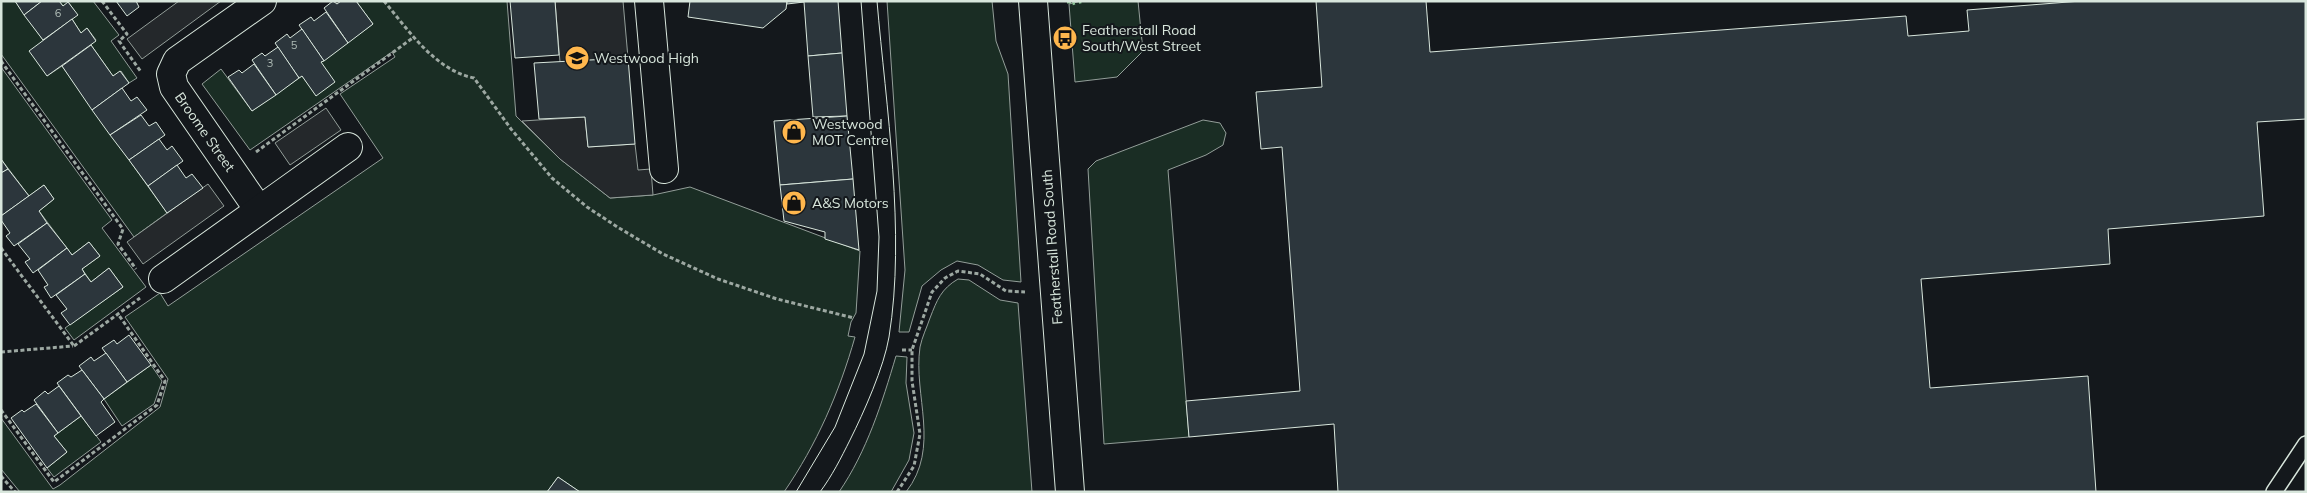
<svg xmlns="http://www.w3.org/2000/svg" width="2307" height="493" font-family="Mulish,sans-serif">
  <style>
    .green { fill: #1a2d24; stroke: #939e99 }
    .parking { fill: #24282b; stroke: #939e99 }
    .building { fill: #2c363c; stroke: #d8e6dc }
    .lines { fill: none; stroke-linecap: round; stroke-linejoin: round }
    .lane-casing { stroke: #d8e6dc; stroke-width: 18 }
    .street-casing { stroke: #d8e6dc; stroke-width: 30 }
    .primary-casing { stroke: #d8e6dc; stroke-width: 30 }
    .path { stroke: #9da8a2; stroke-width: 3; stroke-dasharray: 4 2.5; stroke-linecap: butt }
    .lane { stroke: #14181c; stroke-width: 15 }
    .street { stroke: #14181c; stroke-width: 28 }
    .primary { stroke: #14181c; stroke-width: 28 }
    .tram { stroke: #d8e6dc; stroke-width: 1 }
    .hedge { stroke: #8ac095; stroke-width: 4; stroke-dasharray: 2.5 4; stroke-linecap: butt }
    .labels { text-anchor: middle; stroke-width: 4; stroke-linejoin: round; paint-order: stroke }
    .number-label { font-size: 11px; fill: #adbab4 }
    .poi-label { font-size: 14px; fill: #d8e6dc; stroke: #14181c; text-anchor: start }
    .street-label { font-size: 14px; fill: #d8e6dc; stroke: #14181c }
  </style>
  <rect width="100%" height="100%" fill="#14181c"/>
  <!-- green -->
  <g class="green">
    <path d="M1,1H15L43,40L47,76L62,66L167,213L134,237L1,54Z"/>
    <path d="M59,1H93L119,35L111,41L137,78L129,83L121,71L113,76L91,45L96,40L87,28L81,33L72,19L77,15L69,3L63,6Z"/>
    <path d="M356,1H507L516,116L560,159L610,198L653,195L690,187L860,251L856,313L851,322L848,336L855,337C839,393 817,444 784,492H580L558,477L547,492H20L1,469V418L53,489L60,485L160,407L168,379L125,317L160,293L168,306L383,158L340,94L395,57L392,52L250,150L202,84L221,69L252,111L302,76L316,95L321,62L373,24Z"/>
    <path d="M887,1H992L996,41L1008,74L1021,282L1003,280L978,265L957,261L941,270L922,286L909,332H899L905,270Z"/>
    <path d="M1082,1H1138L1143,51L1117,77L1075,82L1069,4Z"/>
    <path d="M1,67L112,220L102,228L146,287L74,340L65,328L123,287L109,268L91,282L82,269L100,256L89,242L72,255L39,211L54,199L44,185L29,196L1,159Z"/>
    <path d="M1203,120L1220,123L1226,133L1223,145L1206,155L1168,170L1189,437L1104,444L1088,169L1096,161Z"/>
    <path d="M958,279L969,280L1000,300L1018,303L1032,492H906C941,447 913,396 920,347C922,337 927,327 930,318C937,300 941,289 958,279Z"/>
    <path d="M896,356L907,357L906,383L914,433L909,460L891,492H839C867,451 882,403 896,356Z"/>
    <path d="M151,365L162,381L154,404L122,426L104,399Z"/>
    <path d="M81,416L101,442L54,477L47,468L67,452L54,436Z"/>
  </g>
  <!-- parking -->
  <g class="parking">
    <path d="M179,1H221L142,59L127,39Z"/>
    <path d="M555,1H623L628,58L560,62Z"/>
    <path d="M326,108L341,130L290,165L275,143Z"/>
    <path d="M585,117L588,147L635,144L638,170L651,169L653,195L610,198L560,159L522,121Z"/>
    <path d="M208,184L224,206L143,264L127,242Z"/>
  </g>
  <!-- building -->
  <g class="building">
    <path d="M15,1H42L24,15Z"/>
    <path d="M42,1H59L63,6L68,2L78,15L43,40L24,15Z"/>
    <path d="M116,1H136L139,7L127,16Z"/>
    <path d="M333,1L337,4L341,1H356L373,24L348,43L324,8Z"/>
    <path d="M510,1H555L559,55L515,58Z"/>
    <path d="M690,1H787L786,9L763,28L688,17Z"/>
    <path d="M787,1H838L842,53L808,56L804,2L787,4Z"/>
    <path d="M1316,1H1426L1430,52L1906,16L1908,36L1969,31L1967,10L2081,1H2306V119L2257,122L2264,216L2108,229L2110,264L1921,279L1930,388L2088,376L2096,492H1338L1334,424L1189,437L1186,401L1300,391L1282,147L1261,149L1256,92L1322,87Z"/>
    <path d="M326,12L348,43L324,61L299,25L311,17L314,21Z"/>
    <path d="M72,19L81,33L87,28L96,41L47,76L29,51Z"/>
    <path d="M302,29L324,61L321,62L335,82L316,96L302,76L299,78L275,43L287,34L290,38Z"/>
    <path d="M91,45L113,76L120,71L129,83L92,110L62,66Z"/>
    <path d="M278,47L299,78L276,95L252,60L262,53L265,56Z"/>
    <path d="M842,53L847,116L813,117L808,56Z"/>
    <path d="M628,58L635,144L588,147L585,117L539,119L534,63Z"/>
    <path d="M254,64L276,95L252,111L228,77L239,70L242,73Z"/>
    <path d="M122,88L131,101L137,97L147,110L110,135L92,110Z"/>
    <path d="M141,115L149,126L156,122L165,135L129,160L110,135Z"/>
    <path d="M847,116L853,179L780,185L774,121Z"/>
    <path d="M159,139L167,150L172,146L183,161L148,186L129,160Z"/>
    <path d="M1,159L8,169L1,173Z"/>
    <path d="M177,165L186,178L192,174L203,188L167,213L148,186Z"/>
    <path d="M8,169L29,196L1,216V173Z"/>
    <path d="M853,179L859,250L825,239V232L784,221L780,185Z"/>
    <path d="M44,185L54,199L39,211L47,223L14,246L6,236L10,233L1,220V216Z"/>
    <path d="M47,223L67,248L33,273L25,262L30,259L18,244Z"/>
    <path d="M89,242L100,256L82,269L85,274L51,298L44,287L48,285L38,270L67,248L72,255Z"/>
    <path d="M109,268L123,287L70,325L61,313L67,309L56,295L85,274L91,282Z"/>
    <path d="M129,335L151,365L127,382L102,348L114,340L117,344Z"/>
    <path d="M106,353L127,382L104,399L79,366L91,357L94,361Z"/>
    <path d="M82,370L104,399L101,402L115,422L96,436L57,383L68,375L71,377Z"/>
    <path d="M59,386L81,416L58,433L34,400L45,391L48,394Z"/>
    <path d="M36,404L58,433L54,436L67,452L47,468L11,418L22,410L24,412Z"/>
    <path d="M558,477L580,492H547Z"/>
  </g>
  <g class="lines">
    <defs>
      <path id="lane" d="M2274,492L2306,444"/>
      <g id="street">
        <path d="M649,1L664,169"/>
        <path d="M259,210L174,87L171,74L177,61L262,1"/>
        <path d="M163,279L348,147"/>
      </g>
      <path id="primary" d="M1033,1L1070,492"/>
    </defs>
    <!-- lane casing -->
    <use href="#lane" class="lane-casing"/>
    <!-- street casing -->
    <use href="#street" class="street-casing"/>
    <!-- primary casing -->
    <use href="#primary" class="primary-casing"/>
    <!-- path -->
    <g class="path">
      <path d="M102,1L127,34L119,41L141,72"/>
      <path d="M384,1C409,31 435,70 474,78L511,129L552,178L587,207L619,228L663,254L718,279L777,299L854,318"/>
      <path d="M1,61L123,229L118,244L136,269"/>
      <path d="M256,152L414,37"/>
      <path d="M1,248L74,346"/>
      <path d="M74,346L140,298"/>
      <path d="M902,350H912"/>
      <path d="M1,352L73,346"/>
      <path d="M1,410L54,482L157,405L165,381L118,314"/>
      <path d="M1,476L15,492"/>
      <path d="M897,492L914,466L920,434L912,381V350L932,292L945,278L958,271L980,274L1006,291L1025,292"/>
    </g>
    <!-- lane -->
    <use href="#lane" class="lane"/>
    <!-- street -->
    <use href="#street" class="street"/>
    <!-- primary -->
    <use href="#primary" class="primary"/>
    <!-- tram -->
    <g class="tram">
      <path d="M796,492L835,427L864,354L877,291L879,237L861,1"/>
      <path d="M820,492C832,476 841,458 850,440C864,412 884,367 889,337C906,233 886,107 877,1"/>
    </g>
    <!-- hedge -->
    <path class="hedge" d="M1069,1V4L1082,1"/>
  </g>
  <!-- icons -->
  <defs>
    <symbol id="bus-disc" viewBox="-11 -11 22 22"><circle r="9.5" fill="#ffb74d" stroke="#14181c"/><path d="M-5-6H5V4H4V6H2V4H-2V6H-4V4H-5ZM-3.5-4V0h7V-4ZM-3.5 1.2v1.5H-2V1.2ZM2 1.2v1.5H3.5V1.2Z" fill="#111"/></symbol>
    <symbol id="school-disc" viewBox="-11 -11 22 22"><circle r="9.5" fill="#ffb74d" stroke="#14181c"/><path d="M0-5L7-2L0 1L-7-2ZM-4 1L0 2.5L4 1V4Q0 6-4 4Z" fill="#111"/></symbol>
    <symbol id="shop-disc" viewBox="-11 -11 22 22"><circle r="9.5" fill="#ffb74d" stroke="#14181c"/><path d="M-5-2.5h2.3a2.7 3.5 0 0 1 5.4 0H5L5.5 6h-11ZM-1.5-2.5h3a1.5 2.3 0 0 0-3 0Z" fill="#111"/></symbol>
  </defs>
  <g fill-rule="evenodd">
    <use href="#bus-disc" x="1051" y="24" width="28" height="28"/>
    <use href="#school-disc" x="563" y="44" width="28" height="28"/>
    <use href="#shop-disc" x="780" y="118" width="28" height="28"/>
    <use href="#shop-disc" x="780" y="189" width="28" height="28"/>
  </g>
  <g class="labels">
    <!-- number labels -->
    <g class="number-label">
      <text x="58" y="17">6</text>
      <text x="294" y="49">5</text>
      <text x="270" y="67">3</text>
    </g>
    <!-- poi labels -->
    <g class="poi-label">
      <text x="1082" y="35">Featherstall Road<tspan x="1082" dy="16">South/West Street</tspan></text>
      <text x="594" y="63">Westwood High</text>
      <text x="812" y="129">Westwood<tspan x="812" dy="16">MOT Centre</tspan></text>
      <text x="812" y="208">A&amp;S Motors</text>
    </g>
    <!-- street labels -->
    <g class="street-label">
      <text transform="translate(205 132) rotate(55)" y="5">Broome Street</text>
      <text transform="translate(1052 247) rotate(-94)" y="5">Featherstall Road South</text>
    </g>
  </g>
  <!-- border -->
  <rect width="2307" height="493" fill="none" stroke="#d8e6dc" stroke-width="5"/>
</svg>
